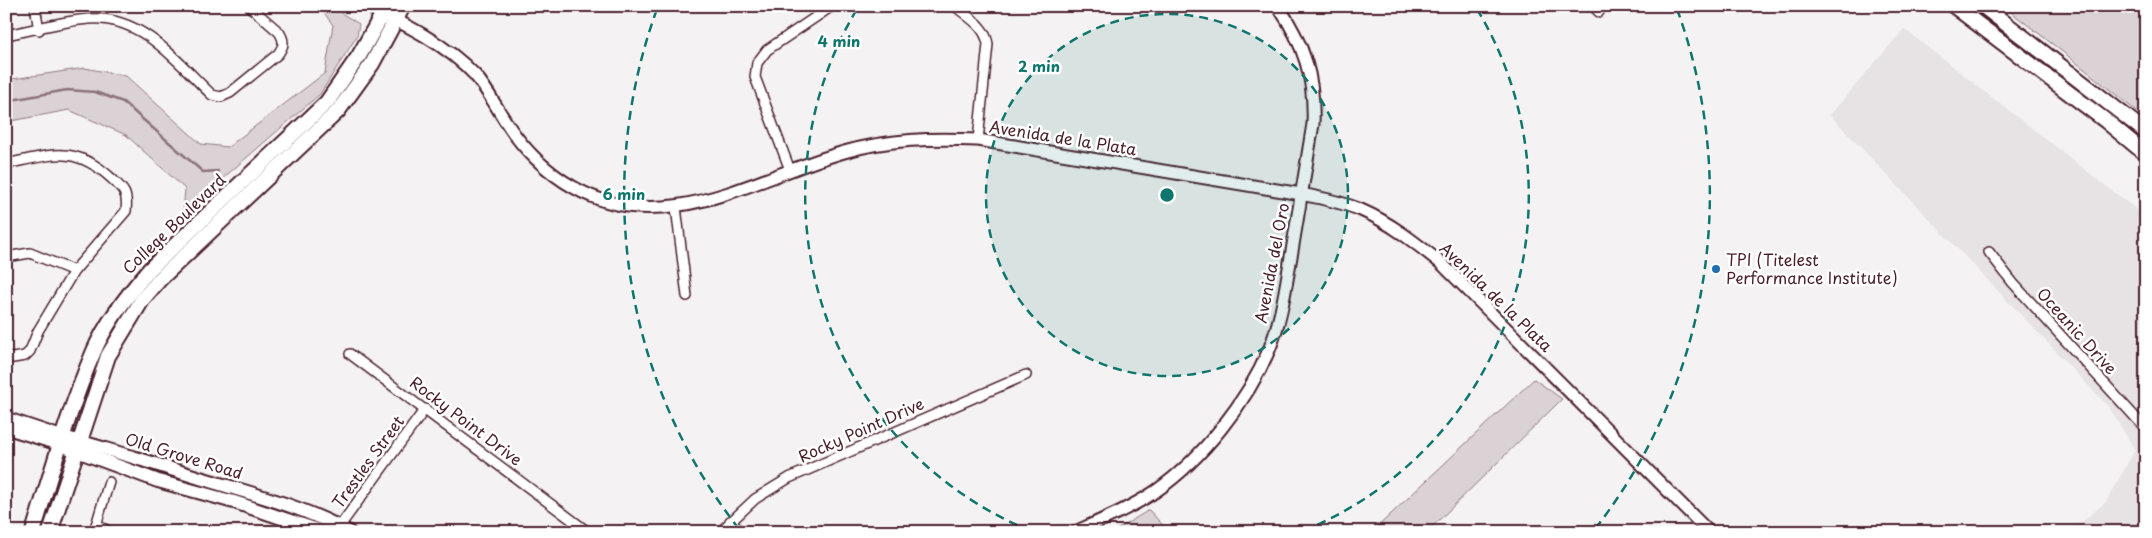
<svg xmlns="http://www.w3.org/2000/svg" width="2152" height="538" font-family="'Playpen Sans',sans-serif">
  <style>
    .built { fill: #e7e2e3 }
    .green { fill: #dbd2d5; stroke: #927880 }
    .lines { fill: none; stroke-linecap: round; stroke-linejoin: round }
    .stream { stroke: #8d727a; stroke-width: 2.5 }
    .minor-casing { stroke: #4a1f2b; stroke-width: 12 }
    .tertiary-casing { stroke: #4a1f2b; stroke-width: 15 }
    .secondary-casing { stroke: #4a1f2b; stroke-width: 16 }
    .primary-casing { stroke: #4a1f2b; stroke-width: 18 }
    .minor { stroke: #fff; stroke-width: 9 }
    .tertiary { stroke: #fff; stroke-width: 11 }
    .secondary { stroke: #fff; stroke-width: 12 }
    .primary { stroke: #fff; stroke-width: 14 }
    .ring { fill: none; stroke: #0f766e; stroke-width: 2.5; stroke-dasharray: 9 6 }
    .poi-dot { fill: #1f6fb2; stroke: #fff; stroke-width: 2 }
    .labels { text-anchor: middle; stroke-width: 5; stroke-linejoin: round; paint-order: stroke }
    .street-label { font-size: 16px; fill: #4a1f2b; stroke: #fff }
    .poi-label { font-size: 16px; fill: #4a1f2b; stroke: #fff; text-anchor: start }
    .centre { fill: #0f766e; stroke: #fff; stroke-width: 2.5 }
    .ring-label { font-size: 15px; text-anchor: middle; font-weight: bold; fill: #0f766e; stroke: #fff; stroke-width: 5; stroke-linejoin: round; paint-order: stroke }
  </style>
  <rect width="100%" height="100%" fill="#f4f2f2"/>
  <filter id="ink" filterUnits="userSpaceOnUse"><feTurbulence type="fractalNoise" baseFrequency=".02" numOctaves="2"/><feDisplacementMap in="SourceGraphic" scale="10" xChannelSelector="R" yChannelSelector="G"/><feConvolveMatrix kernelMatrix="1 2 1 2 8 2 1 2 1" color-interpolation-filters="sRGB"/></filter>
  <g filter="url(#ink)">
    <!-- built -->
    <path class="built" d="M1904,29L2146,217V532H2070L2106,502L2135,450L2109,407L1830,115Z"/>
    <!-- green -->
    <g class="green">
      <path d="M319,6H330L359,24L357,36L320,94L183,213L185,189L126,135L69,110L6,122V80L85,68L126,76L201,144L228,147L325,73L333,25Z"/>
      <path d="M2003,6H2146V119L2073,60Z"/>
      <path d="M1534,379L1562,399L1427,532H1372Z"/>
      <path d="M1149,510L1169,532H1113Z"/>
    </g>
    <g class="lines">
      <!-- stream -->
      <path class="stream" d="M6,101L67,90L95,92L123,102L203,172L218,171"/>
      <defs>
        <g id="minor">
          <path d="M35,6L39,30"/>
          <path d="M955,6C968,17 985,26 988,44L978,140"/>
          <path d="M1593,6L1599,12"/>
          <path d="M6,35C34,30 61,21 89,19C142,15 177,62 212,95L221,97L230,93L278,54C284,46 285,41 279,32L249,6"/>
          <path d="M6,164C51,155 74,144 111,178C124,190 128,193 126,211L74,271L38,331L30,351L25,356L13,358L6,356"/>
          <path d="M790,170L755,77L757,63L767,50L832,6"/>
          <path d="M676,207L687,296"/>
          <path d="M1989,252L2013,283L2146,429"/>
          <path d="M6,257L30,253L74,271"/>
          <path d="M350,354L588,532"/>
          <path d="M730,521L741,532"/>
          <path d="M96,525L111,532"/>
          <path d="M337,530L425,409"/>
          <path d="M94,532L109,482"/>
          <path d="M720,532L755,499L789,478L1026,375"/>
        </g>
        <g id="tertiary">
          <path d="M367,6C405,24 446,44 475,75C488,90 497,109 508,125C524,150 548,173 573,187C664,240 755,177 844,152C889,139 931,138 978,140L1301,194C1322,198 1342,202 1361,210C1391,223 1417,244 1442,264L1709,532"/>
          <path d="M6,418L63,437"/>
          <path d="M6,428L61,445"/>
          <path d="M1075,532C1102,520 1131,508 1156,491C1202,459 1247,402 1269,350C1282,319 1286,284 1292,251C1299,209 1306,166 1313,124C1315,78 1304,44 1278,6"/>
        </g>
        <g id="secondary">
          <path d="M63,437C113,450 161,466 210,481C257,495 306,508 349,532"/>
          <path d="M61,445L158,481L234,502L323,532"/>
        </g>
        <g id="primary">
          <path d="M1954,6L2106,121L2146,154"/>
          <path d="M1983,6L2146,132"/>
          <path d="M33,532C52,471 69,409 94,351C107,321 128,294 150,269L327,102L359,56L387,6"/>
          <path d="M50,532L108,356L142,300L160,279L338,111L372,64L403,6"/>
        </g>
      </defs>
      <!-- minor casing -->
      <use href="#minor" class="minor-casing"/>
      <!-- tertiary casing -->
      <use href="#tertiary" class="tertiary-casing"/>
      <!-- secondary casing -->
      <use href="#secondary" class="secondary-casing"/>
      <!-- primary casing -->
      <use href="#primary" class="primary-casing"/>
      <!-- minor -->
      <use href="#minor" class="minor"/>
      <!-- tertiary -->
      <use href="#tertiary" class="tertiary"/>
      <!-- secondary -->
      <use href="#secondary" class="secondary"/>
      <!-- primary -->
      <use href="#primary" class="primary"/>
    </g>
  </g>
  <!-- distance rings -->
  <circle cx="1167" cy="195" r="181" fill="#0f766e" fill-opacity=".12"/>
  <g class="ring">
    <circle cx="1167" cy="195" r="181"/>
    <path d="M1031 531A362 362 0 0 1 857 9M1477 9A362 362 0 0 1 1303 531"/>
    <path d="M739 529A543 543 0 0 1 657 9M1677 9A543 543 0 0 1 1595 529"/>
  </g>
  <!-- markers -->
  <circle class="poi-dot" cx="1716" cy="269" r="5"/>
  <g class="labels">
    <!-- street labels -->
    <g class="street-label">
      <text transform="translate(1063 138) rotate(9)" y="6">Avenida de la Plata</text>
      <text transform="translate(174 224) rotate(-44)" y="6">College Boulevard</text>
      <text transform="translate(1272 263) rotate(-79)" y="6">Avenida del Oro</text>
      <text transform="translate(1496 297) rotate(44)" y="6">Avenida de la Plata</text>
      <text transform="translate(2077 331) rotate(48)" y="6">Oceanic Drive</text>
      <text transform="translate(466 421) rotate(37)" y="6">Rocky Point Drive</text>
      <text transform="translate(861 430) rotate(-24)" y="6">Rocky Point Drive</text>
      <text transform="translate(184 456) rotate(17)" y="6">Old Grove Road</text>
      <text transform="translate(368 462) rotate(-54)" y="6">Trestles Street</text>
    </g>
    <!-- poi labels -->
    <g class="poi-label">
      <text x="1726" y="266">TPI (Titelest<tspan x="1726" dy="18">Performance Institute)</tspan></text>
    </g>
  </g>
  <circle cx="1167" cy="195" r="8" class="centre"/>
  <g class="ring-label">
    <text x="839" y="47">4 min</text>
    <text x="1039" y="72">2 min</text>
    <text x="624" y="200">6 min</text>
  </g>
  <!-- margin -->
  <rect width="2152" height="538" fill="none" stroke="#fff" stroke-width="25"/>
  <rect x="12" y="12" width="2127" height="513" fill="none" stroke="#4a1f2b" stroke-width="2" filter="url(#ink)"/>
</svg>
